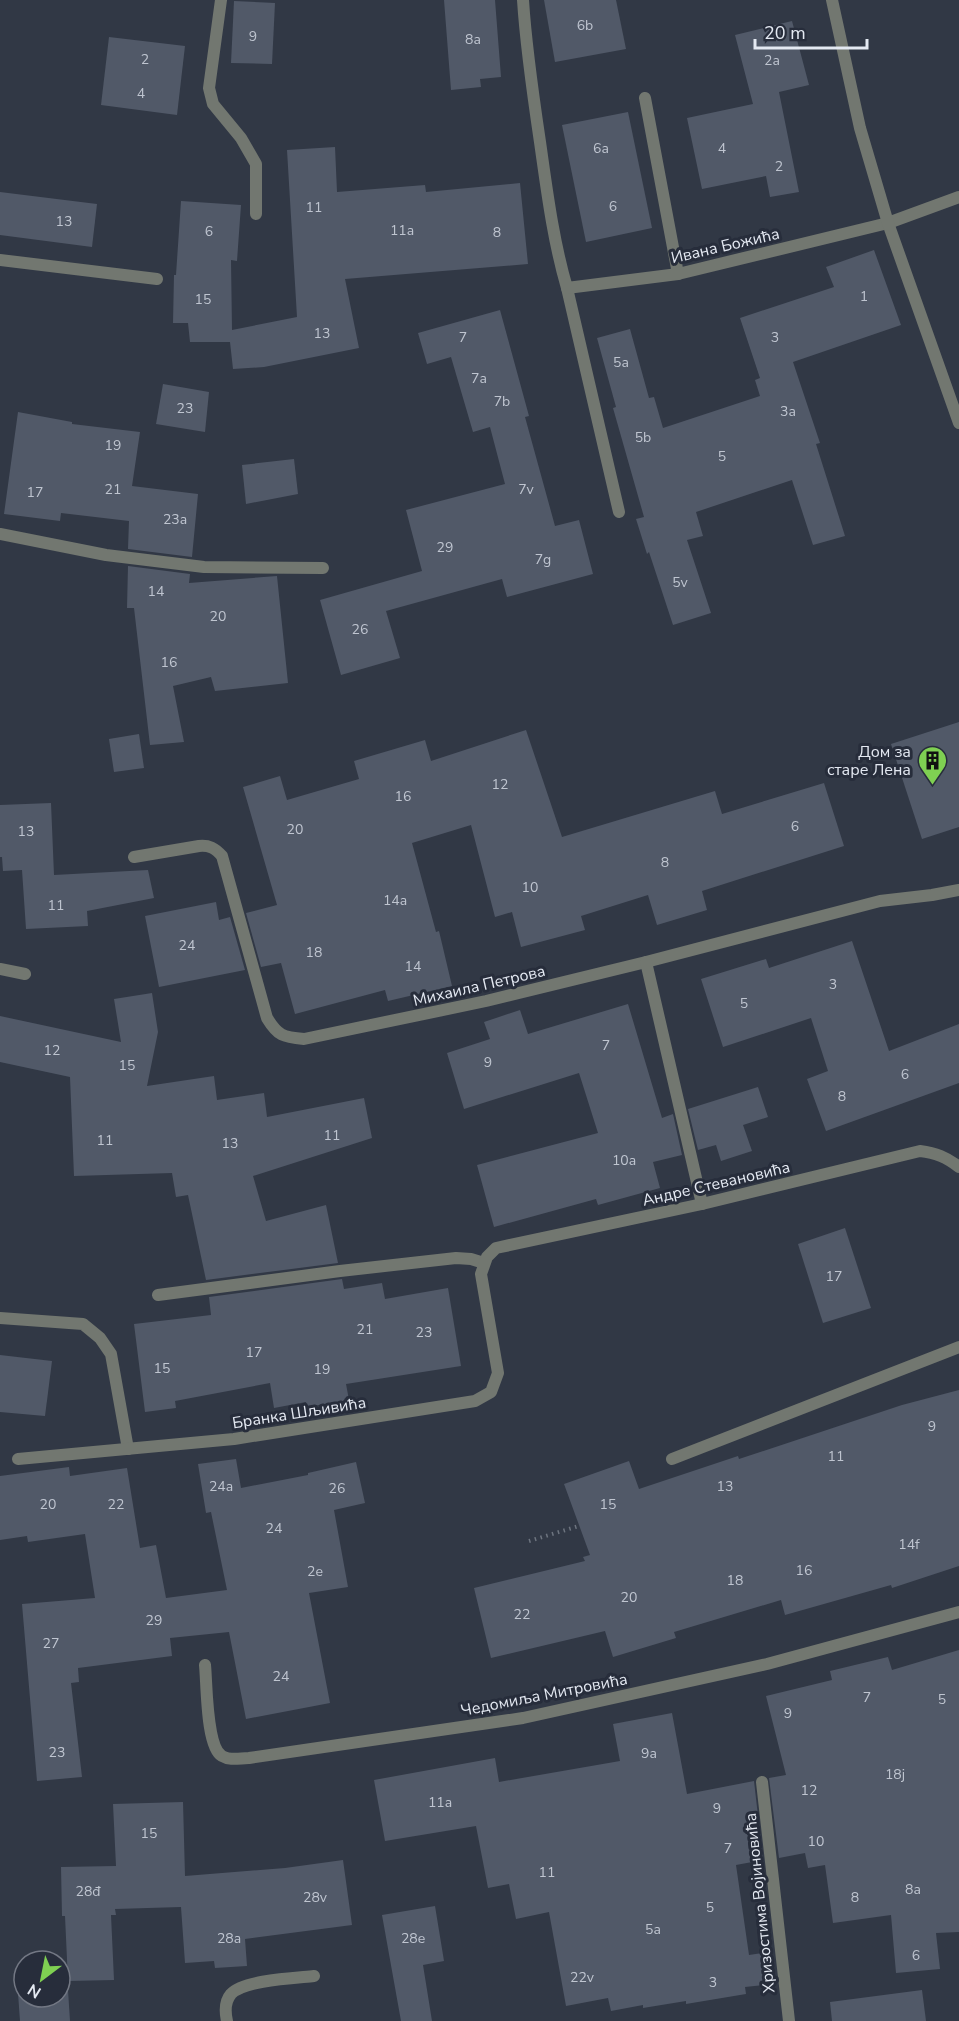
<svg xmlns="http://www.w3.org/2000/svg" width="959" height="2021" font-family="'Nunito Sans',sans-serif">
  <style>
    .building { fill: #515968 }
    .lines { fill: none; stroke-linecap: round; stroke-linejoin: round }
    .path { stroke: #6d747f; stroke-width: 4; stroke-dasharray: 1.5 4.5; stroke-linecap: butt }
    .lane { stroke: #727770; stroke-width: 12 }
    .street { stroke: #727770; stroke-width: 12 }
    .labels { text-anchor: middle; stroke-width: 6; stroke-linejoin: round; paint-order: stroke }
    .number-label { font-size: 14px; fill: #bfc5d0 }
    .street-label { font-size: 16px; fill: #e4e9f2; stroke: #272d3b }
    .poi-label { font-size: 16px; fill: #e4e9f2; stroke: #272d3b; text-anchor: end }
  </style>
  <rect width="100%" height="100%" fill="#313845"/>
  <!-- building -->
  <g class="building">
    <path d="M444,0H495L501,77L480,79L481,87L451,90Z"/>
    <path d="M544,0H616L626,49L555,62Z"/>
    <path d="M234,1L275,3L272,64L231,63Z"/>
    <path d="M792,21L809,85L779,92L799,192L770,197L766,176L702,189L687,118L753,104L735,35Z"/>
    <path d="M109,37L185,46L177,115L101,105Z"/>
    <path d="M628,112L652,228L586,242L562,125Z"/>
    <path d="M335,147L337,192L425,185L426,192L520,183L528,264L345,279L359,348L264,367L233,369L230,342H190L188,323H173L174,275H176L181,201L241,205L237,261L231,260L232,330L297,317L287,150Z"/>
    <path d="M0,192L97,204L92,247L0,235Z"/>
    <path d="M874,250L901,325L793,362L820,443L816,444L845,536L813,545L792,480L696,512L703,536L687,540L711,613L673,625L649,552L647,554L636,519L644,517L613,408L616,407L597,338L630,329L649,398L654,397L663,428L760,396L755,380L760,378L740,318L834,287L826,267Z"/>
    <path d="M500,310L529,416L525,417L555,526L579,520L593,574L507,597L502,579L386,611L400,658L341,675L320,600L422,571L406,510L505,484L490,427L473,432L451,357L427,364L418,333Z"/>
    <path d="M163,384L209,392L205,432L156,424Z"/>
    <path d="M18,412L72,422V424L140,432L132,486L198,494L192,557L128,549L129,521L61,513L60,521L4,514Z"/>
    <path d="M294,459L298,494L246,504L242,465Z"/>
    <path d="M128,566L190,574L189,583L277,576L288,683L215,691L211,677L173,686L184,742L150,745L134,608H127Z"/>
    <path d="M959,722V827L922,839L891,744Z"/>
    <path d="M526,730L562,837L715,791L722,814L824,783L844,846L702,891L707,910L657,925L648,895L581,916L585,930L521,947L512,912L495,917L471,825L412,843L436,932L439,931L452,986L388,1001L385,990L295,1014L281,963L261,967L246,913L277,905L243,787L280,776L287,800L359,779L354,761L425,740L431,761Z"/>
    <path d="M139,734L144,768L114,772L109,739Z"/>
    <path d="M51,803L54,875L148,870L154,898L87,911L88,926L26,929L22,870L3,871L2,857H0V805Z"/>
    <path d="M216,902L219,920L230,917L245,970L159,987L145,916Z"/>
    <path d="M852,941L889,1051L959,1024V1083L826,1131L807,1079L828,1071L811,1018L723,1047L701,979L766,959L769,968Z"/>
    <path d="M152,993L158,1032L147,1086L214,1076L217,1100L264,1093L267,1117L364,1098L372,1138L253,1176L266,1221L326,1205L338,1263L206,1280L188,1195L176,1197L172,1173L74,1176L70,1077L0,1062V1016L121,1042L114,999Z"/>
    <path d="M628,1004L662,1118L673,1114L682,1155L653,1162L660,1188L598,1205L596,1199L494,1227L477,1165L598,1133L579,1073L464,1109L447,1053L490,1039L484,1022L520,1010L528,1034Z"/>
    <path d="M758,1087L768,1117L743,1125L752,1151L721,1161L716,1145L698,1150L688,1109Z"/>
    <path d="M845,1228L871,1308L823,1323L798,1244Z"/>
    <path d="M342,1279L344,1289L382,1283L385,1299L448,1288L461,1366L346,1384L349,1400L307,1407L306,1402L274,1408L270,1383L175,1401L176,1408L145,1412L134,1324L211,1315L209,1297Z"/>
    <path d="M0,1355L52,1361L45,1416L0,1412Z"/>
    <path d="M959,1390V1566L892,1588L891,1585L785,1615L781,1600L674,1632L676,1638L613,1657L605,1631L491,1658L474,1588L585,1561L583,1557L590,1555L564,1484L629,1461L639,1489L738,1456L739,1459L902,1405Z"/>
    <path d="M236,1459L241,1488L308,1475V1473L356,1462L365,1503L334,1510L348,1587L309,1593L330,1703L246,1719L229,1632L170,1638L172,1656L78,1668L79,1682L71,1683L82,1777L37,1781L22,1604L95,1598L85,1534L28,1542L27,1536L0,1540V1476L69,1467L70,1476L127,1468L140,1548L156,1545L166,1598L227,1590L211,1512L206,1513L198,1464Z"/>
    <path d="M959,1650V1932L936,1933L940,1969L896,1973L891,1915L833,1923L825,1865L808,1868L805,1853L779,1858L769,1778L786,1775L766,1696L832,1680L830,1671L888,1657L892,1670Z"/>
    <path d="M672,1713L687,1794L754,1781L763,1860L736,1865L749,1955L768,1952L772,1984L745,1987L746,1994L686,2004V2001L643,2008V2005L611,2011L608,1998L566,2006L549,1912L516,1919L509,1884L488,1888L476,1826L385,1841L374,1780L495,1758L499,1782L620,1761L613,1724Z"/>
    <path d="M183,1802L185,1876L285,1868L343,1860L352,1925L245,1939L247,1966L215,1968L214,1961L185,1963L181,1907L115,1909L116,1915H111L114,1980L68,1981L65,1916H62L61,1867L116,1866L113,1804Z"/>
    <path d="M435,1906L444,1961L423,1965L432,2021H401L382,1915Z"/>
    <path d="M68,1990L70,2021H20L18,1993H24V1997H60V1991Z"/>
    <path d="M922,1990L926,2021H832L830,2002Z"/>
  </g>
  <g class="lines">
    <!-- path -->
    <path class="path" d="M529,1541L579,1526"/>
    <!-- lane -->
    <g class="lane">
      <path d="M645,98L678,274"/>
      <path d="M567,288L619,512"/>
      <path d="M158,1295L340,1271L456,1258L471,1259L484,1263"/>
      <path d="M672,1459L959,1347"/>
    </g>
    <!-- street -->
    <g class="street">
      <path d="M221,0L209,88L213,104L241,138L256,164V214"/>
      <path d="M523,0C526,48 533,95 540,142C547,191 553,240 567,288L678,274L888,223L959,197"/>
      <path d="M832,0L860,128L888,223L959,423"/>
      <path d="M0,260L157,279"/>
      <path d="M0,534L106,555L204,567L323,568"/>
      <path d="M134,857L199,846C209,845 215,848 222,856L267,1018C278,1036 283,1037 304,1039L486,1001L646,962L880,901L932,895L959,890"/>
      <path d="M646,962L702,1204"/>
      <path d="M0,969L25,974"/>
      <path d="M0,1318L83,1324L100,1338L111,1354L128,1449"/>
      <path d="M18,1459L234,1439L475,1401L491,1392L498,1373L481,1274L487,1257L496,1248L702,1204L920,1151C936,1153 946,1157 959,1167"/>
      <path d="M205,1665C207,1684 206,1747 222,1756C230,1761 240,1758 249,1758L523,1718L767,1664L959,1612"/>
      <path d="M762,1782L789,2021"/>
      <path d="M227,2021C225,2012 225,2001 231,1994C244,1980 295,1978 314,1976"/>
    </g>
  </g>
  <!-- icons -->
  <defs>
    <symbol id="building-pin" viewBox="-11 -11 22 30"><path d="M0 17L-7.5 6A9.5 9.5 0 1 1 7.5 6Z" fill="#7fd052" stroke="#272d3b"/><path d="M-4-6H4V6H1V3H-1V6H-4ZM-2.5-4.3h1.7v1.8h-1.7ZM.8-4.3h1.7v1.8H.8ZM-2.5-1h1.7V.8h-1.7ZM.8-1h1.7V.8H.8Z" fill="#111"/></symbol>
  </defs>
  <g fill-rule="evenodd">
    <use href="#building-pin" x="916" y="744" width="33" height="45"/>
  </g>
  <g class="labels">
    <!-- number labels -->
    <g class="number-label">
      <text x="585" y="30">6b</text>
      <text x="253" y="41">9</text>
      <text x="473" y="44">8a</text>
      <text x="145" y="64">2</text>
      <text x="772" y="65">2a</text>
      <text x="141" y="98">4</text>
      <text x="601" y="153">6a</text>
      <text x="722" y="153">4</text>
      <text x="779" y="171">2</text>
      <text x="613" y="211">6</text>
      <text x="314" y="212">11</text>
      <text x="64" y="226">13</text>
      <text x="402" y="235">11a</text>
      <text x="209" y="236">6</text>
      <text x="497" y="237">8</text>
      <text x="864" y="301">1</text>
      <text x="203" y="304">15</text>
      <text x="322" y="338">13</text>
      <text x="463" y="342">7</text>
      <text x="775" y="342">3</text>
      <text x="621" y="367">5a</text>
      <text x="479" y="383">7a</text>
      <text x="502" y="406">7b</text>
      <text x="185" y="413">23</text>
      <text x="788" y="416">3a</text>
      <text x="643" y="442">5b</text>
      <text x="113" y="450">19</text>
      <text x="722" y="461">5</text>
      <text x="113" y="494">21</text>
      <text x="526" y="494">7v</text>
      <text x="35" y="497">17</text>
      <text x="175" y="524">23a</text>
      <text x="445" y="552">29</text>
      <text x="543" y="564">7g</text>
      <text x="680" y="587">5v</text>
      <text x="156" y="596">14</text>
      <text x="218" y="621">20</text>
      <text x="360" y="634">26</text>
      <text x="169" y="667">16</text>
      <text x="500" y="789">12</text>
      <text x="403" y="801">16</text>
      <text x="795" y="831">6</text>
      <text x="295" y="834">20</text>
      <text x="26" y="836">13</text>
      <text x="665" y="867">8</text>
      <text x="530" y="892">10</text>
      <text x="395" y="905">14a</text>
      <text x="56" y="910">11</text>
      <text x="187" y="950">24</text>
      <text x="314" y="957">18</text>
      <text x="413" y="971">14</text>
      <text x="833" y="989">3</text>
      <text x="744" y="1008">5</text>
      <text x="606" y="1050">7</text>
      <text x="52" y="1055">12</text>
      <text x="488" y="1067">9</text>
      <text x="127" y="1070">15</text>
      <text x="905" y="1079">6</text>
      <text x="842" y="1101">8</text>
      <text x="332" y="1140">11</text>
      <text x="105" y="1145">11</text>
      <text x="230" y="1148">13</text>
      <text x="624" y="1165">10a</text>
      <text x="834" y="1281">17</text>
      <text x="365" y="1334">21</text>
      <text x="424" y="1337">23</text>
      <text x="254" y="1357">17</text>
      <text x="162" y="1373">15</text>
      <text x="322" y="1374">19</text>
      <text x="932" y="1431">9</text>
      <text x="836" y="1461">11</text>
      <text x="221" y="1491">24a</text>
      <text x="725" y="1491">13</text>
      <text x="337" y="1493">26</text>
      <text x="48" y="1509">20</text>
      <text x="116" y="1509">22</text>
      <text x="608" y="1509">15</text>
      <text x="274" y="1533">24</text>
      <text x="909" y="1549">14f</text>
      <text x="804" y="1575">16</text>
      <text x="315" y="1576">2e</text>
      <text x="735" y="1585">18</text>
      <text x="629" y="1602">20</text>
      <text x="522" y="1619">22</text>
      <text x="154" y="1625">29</text>
      <text x="51" y="1648">27</text>
      <text x="281" y="1681">24</text>
      <text x="867" y="1702">7</text>
      <text x="942" y="1704">5</text>
      <text x="788" y="1718">9</text>
      <text x="57" y="1757">23</text>
      <text x="649" y="1758">9a</text>
      <text x="895" y="1779">18j</text>
      <text x="809" y="1795">12</text>
      <text x="440" y="1807">11a</text>
      <text x="717" y="1813">9</text>
      <text x="149" y="1838">15</text>
      <text x="816" y="1846">10</text>
      <text x="728" y="1853">7</text>
      <text x="547" y="1877">11</text>
      <text x="913" y="1894">8a</text>
      <text x="88" y="1896">28đ</text>
      <text x="315" y="1902">28v</text>
      <text x="855" y="1902">8</text>
      <text x="710" y="1912">5</text>
      <text x="653" y="1934">5a</text>
      <text x="229" y="1943">28a</text>
      <text x="413" y="1943">28e</text>
      <text x="916" y="1960">6</text>
      <text x="582" y="1982">22v</text>
      <text x="713" y="1987">3</text>
    </g>
    <!-- street labels -->
    <g class="street-label">
      <text transform="translate(725 245) rotate(-13)" y="6">Ивана Божића</text>
      <text transform="translate(479 985) rotate(-13)" y="6">Михаила Петрова</text>
      <text transform="translate(716 1183) rotate(-13)" y="6">Андре Стевановића</text>
      <text transform="translate(299 1412) rotate(-9)" y="6">Бранка Шљивића</text>
      <text transform="translate(544 1694) rotate(-11)" y="6">Чедомиља Митровића</text>
      <text transform="translate(759 1903) rotate(-96)" y="6">Хризостима Војиновића</text>
    </g>
    <!-- poi labels -->
    <g class="poi-label">
      <text x="911" y="757">Дом за<tspan x="911" dy="18">старе Лена</tspan></text>
    </g>
  </g>
  <!-- north arrow -->
  <g transform="translate(42 1979) rotate(212)"><circle r="28" fill="#272d3b" stroke="#737884" stroke-width="1.5"/>
  <path d="M0-4.5L10 22L0 15L-10 22Z" fill="#7fd052"/>
  <text y="-9" font-size="16" font-weight="bold" text-anchor="middle" fill="#e4e9f2">N</text>
  </g>
  <!-- scale -->
  <path d="M755 39v9h112v-9" fill="none" stroke="#e4e9f2" stroke-width="3"/>
  <text x="764" y="39" font-size="18" fill="#e4e9f2" stroke="#272d3b" stroke-width="4.5" paint-order="stroke">20 m</text>
</svg>
